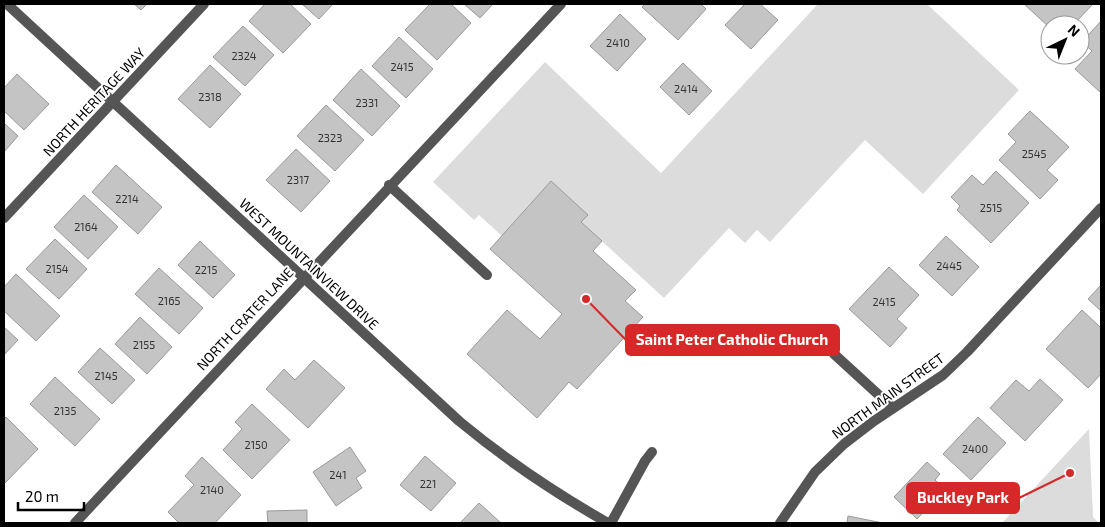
<svg xmlns="http://www.w3.org/2000/svg" width="1105" height="527" font-family="'Exo 2',sans-serif">
  <style>
    .green { fill: #dcdcdc }
    .building { fill: #c4c4c4; stroke: #999 }
    .lines { fill: none; stroke-linecap: round; stroke-linejoin: round }
    .service { stroke: #555; stroke-width: 10 }
    .minor { stroke: #555; stroke-width: 10 }
    .tertiary { stroke: #555; stroke-width: 10 }
    .labels { text-anchor: middle; stroke-width: 4; stroke-linejoin: round; paint-order: stroke }
    .number-label { font-size: 11px; fill: #313131 }
    .street-label { font-size: 14px; fill: #000; stroke: #fff }
    .leader { fill: none; stroke: #d62828; stroke-width: 2 }
    .callout-dot { fill: #d62828; stroke: #fff; stroke-width: 2 }
    .callout { fill: #d62828; stroke: #d62828; stroke-width: 2 }
    .callout-label { font-size: 15px; text-anchor: middle; font-weight: bold; fill: #fff }
  </style>
  <rect width="100%" height="100%" fill="#fff"/>
  <!-- green -->
  <g class="green">
    <path d="M818,4H927L1019,90L923,194L865,140L770,242L757,230L745,243L729,228L664,298L581,222L588,215L551,182L502,236L479,215L474,220L433,182L545,62L661,173Z"/>
    <path d="M1089,429L1093,517L1099,523H1002Z"/>
  </g>
  <!-- building -->
  <g class="building">
    <path d="M134,4H147L141,10Z"/>
    <path d="M265,4H290L311,24L283,53L249,21Z"/>
    <path d="M302,4H333L319,19Z"/>
    <path d="M430,4H451L471,23L437,60L405,30Z"/>
    <path d="M464,4H493L480,18Z"/>
    <path d="M645,4H701L706,9L678,40L642,7Z"/>
    <path d="M745,4H760L778,20L751,49L725,25Z"/>
    <path d="M1024,4H1093L1073,25H1050V28Z"/>
    <path d="M620,14L646,39L617,71L590,46Z"/>
    <path d="M1101,21V93L1075,69L1092,51L1082,42Z"/>
    <path d="M243,26L274,55L245,86L213,57Z"/>
    <path d="M399,37L433,69L406,98L372,66Z"/>
    <path d="M683,63L712,91L689,115L660,87Z"/>
    <path d="M210,65L241,94L210,128L178,99Z"/>
    <path d="M361,69L400,106L372,136L333,100Z"/>
    <path d="M17,74L49,104L24,130L4,111V88Z"/>
    <path d="M326,105L364,140L335,171L297,136Z"/>
    <path d="M1030,111L1069,147L1047,170L1058,180L1040,199L999,160L1016,142L1008,134Z"/>
    <path d="M4,123L18,136L4,152Z"/>
    <path d="M296,149L330,181L301,212L266,180Z"/>
    <path d="M116,165L162,207L138,234L92,192Z"/>
    <path d="M996,171L1029,203L991,243L957,210L960,206L951,197L972,175L983,185Z"/>
    <path d="M551,181L588,215L581,222L602,241L593,251L636,290L625,301L643,317L577,389L569,382L537,418L467,354L507,310L540,339L562,314L490,249Z"/>
    <path d="M84,195L118,227L88,259L54,227Z"/>
    <path d="M946,236L979,267L952,296L919,265Z"/>
    <path d="M55,239L87,269L59,299L26,269Z"/>
    <path d="M200,241L235,275L213,298L178,265Z"/>
    <path d="M889,267L919,295L897,319L907,328L890,347L849,309Z"/>
    <path d="M159,268L203,308L179,334L135,294Z"/>
    <path d="M16,274L60,316L36,341L4,311V287Z"/>
    <path d="M1101,285V311L1088,299Z"/>
    <path d="M1082,310L1101,328V374L1088,388L1046,349Z"/>
    <path d="M140,317L172,347L147,374L115,344Z"/>
    <path d="M4,327L18,340L4,355Z"/>
    <path d="M100,348L135,380L112,404L78,372Z"/>
    <path d="M314,360L345,388L308,428L266,389L284,369L295,380Z"/>
    <path d="M55,377L100,419L75,446L30,404Z"/>
    <path d="M1040,379L1063,400L1025,441L990,408L1016,380L1029,391Z"/>
    <path d="M252,404L290,440L252,479L223,450L242,429L235,422Z"/>
    <path d="M6,417L38,449L4,484V419Z"/>
    <path d="M978,417L1006,443L971,480L943,454Z"/>
    <path d="M350,447L366,471L356,478L362,488L336,506L313,472Z"/>
    <path d="M425,456L456,483L431,511L400,485Z"/>
    <path d="M202,457L241,495L215,523H179L168,512L194,485L185,476Z"/>
    <path d="M927,462L940,474L935,480L945,489L917,519L894,497Z"/>
    <path d="M479,503L501,523H460Z"/>
    <path d="M307,510V523H268L267,511Z"/>
    <path d="M848,516L883,523H847Z"/>
  </g>
  <g class="lines">
    <!-- service -->
    <g class="service">
      <path d="M389,185L487,275"/>
      <path d="M834,354L893,408"/>
      <path d="M611,523L645,461L652,452"/>
    </g>
    <!-- minor -->
    <g class="minor">
      <path d="M4,218L204,4"/>
      <path d="M75,523L561,4"/>
    </g>
    <!-- tertiary -->
    <g class="tertiary">
      <path d="M7,4L459,421C506,460 555,493 608,523"/>
      <path d="M780,523L815,472L844,444L874,421L943,375L967,352L1101,208"/>
    </g>
  </g>
  <g class="labels">
    <!-- number labels -->
    <g class="number-label">
      <text x="618" y="47">2410</text>
      <text x="244" y="60">2324</text>
      <text x="402" y="71">2415</text>
      <text x="686" y="93">2414</text>
      <text x="210" y="101">2318</text>
      <text x="367" y="107">2331</text>
      <text x="330" y="142">2323</text>
      <text x="1034" y="158">2545</text>
      <text x="298" y="184">2317</text>
      <text x="127" y="203">2214</text>
      <text x="991" y="212">2515</text>
      <text x="86" y="231">2164</text>
      <text x="949" y="270">2445</text>
      <text x="57" y="273">2154</text>
      <text x="206" y="274">2215</text>
      <text x="169" y="305">2165</text>
      <text x="884" y="306">2415</text>
      <text x="144" y="349">2155</text>
      <text x="106" y="380">2145</text>
      <text x="65" y="415">2135</text>
      <text x="256" y="449">2150</text>
      <text x="975" y="453">2400</text>
      <text x="338" y="479">241</text>
      <text x="428" y="488">221</text>
      <text x="212" y="494">2140</text>
    </g>
    <!-- street labels -->
    <g class="street-label">
      <text transform="translate(94 102) rotate(-47)" y="5">NORTH HERITAGE WAY</text>
      <text transform="translate(309 264) rotate(43)" y="5">WEST MOUNTAINVIEW DRIVE</text>
      <text transform="translate(245 319) rotate(-47)" y="5">NORTH CRATER LANE</text>
      <text transform="translate(888 396) rotate(-36)" y="5">NORTH MAIN STREET</text>
    </g>
  </g>
  <!-- callouts -->
  <path class="leader" d="M586 299L626 340M1070 473L1019 498"/>
  <g class="callout-dot">
    <circle cx="586" cy="299" r="5"/>
    <circle cx="1070" cy="473" r="5"/>
  </g>
  <g class="callout">
    <rect x="626" y="325" width="213" height="30" rx="5"/>
    <rect x="907" y="483" width="112" height="30" rx="5"/>
  </g>
  <g class="callout-label">
    <text x="732" y="345">Saint Peter Catholic Church</text>
    <text x="963" y="503">Buckley Park</text>
  </g>
  <!-- border -->
  <rect width="1105" height="527" fill="none" stroke="#000000" stroke-width="10"/>
  <!-- north arrow -->
  <g transform="translate(1065 40) rotate(43)"><circle r="24" fill="#ffffff" stroke="#999999"/>
  <path d="M0-4L9 19L0 12L-9 19Z" fill="#000000"/>
  <text y="-8" font-size="14" font-weight="bold" text-anchor="middle" fill="#000000">N</text>
  </g>
  <!-- scale -->
  <path d="M18 502v8h66v-8" fill="none" stroke="#000000" stroke-width="2.5"/>
  <text x="25" y="502" font-size="15" fill="#000000" stroke="#ffffff" stroke-width="4" paint-order="stroke">20 m</text>
</svg>
